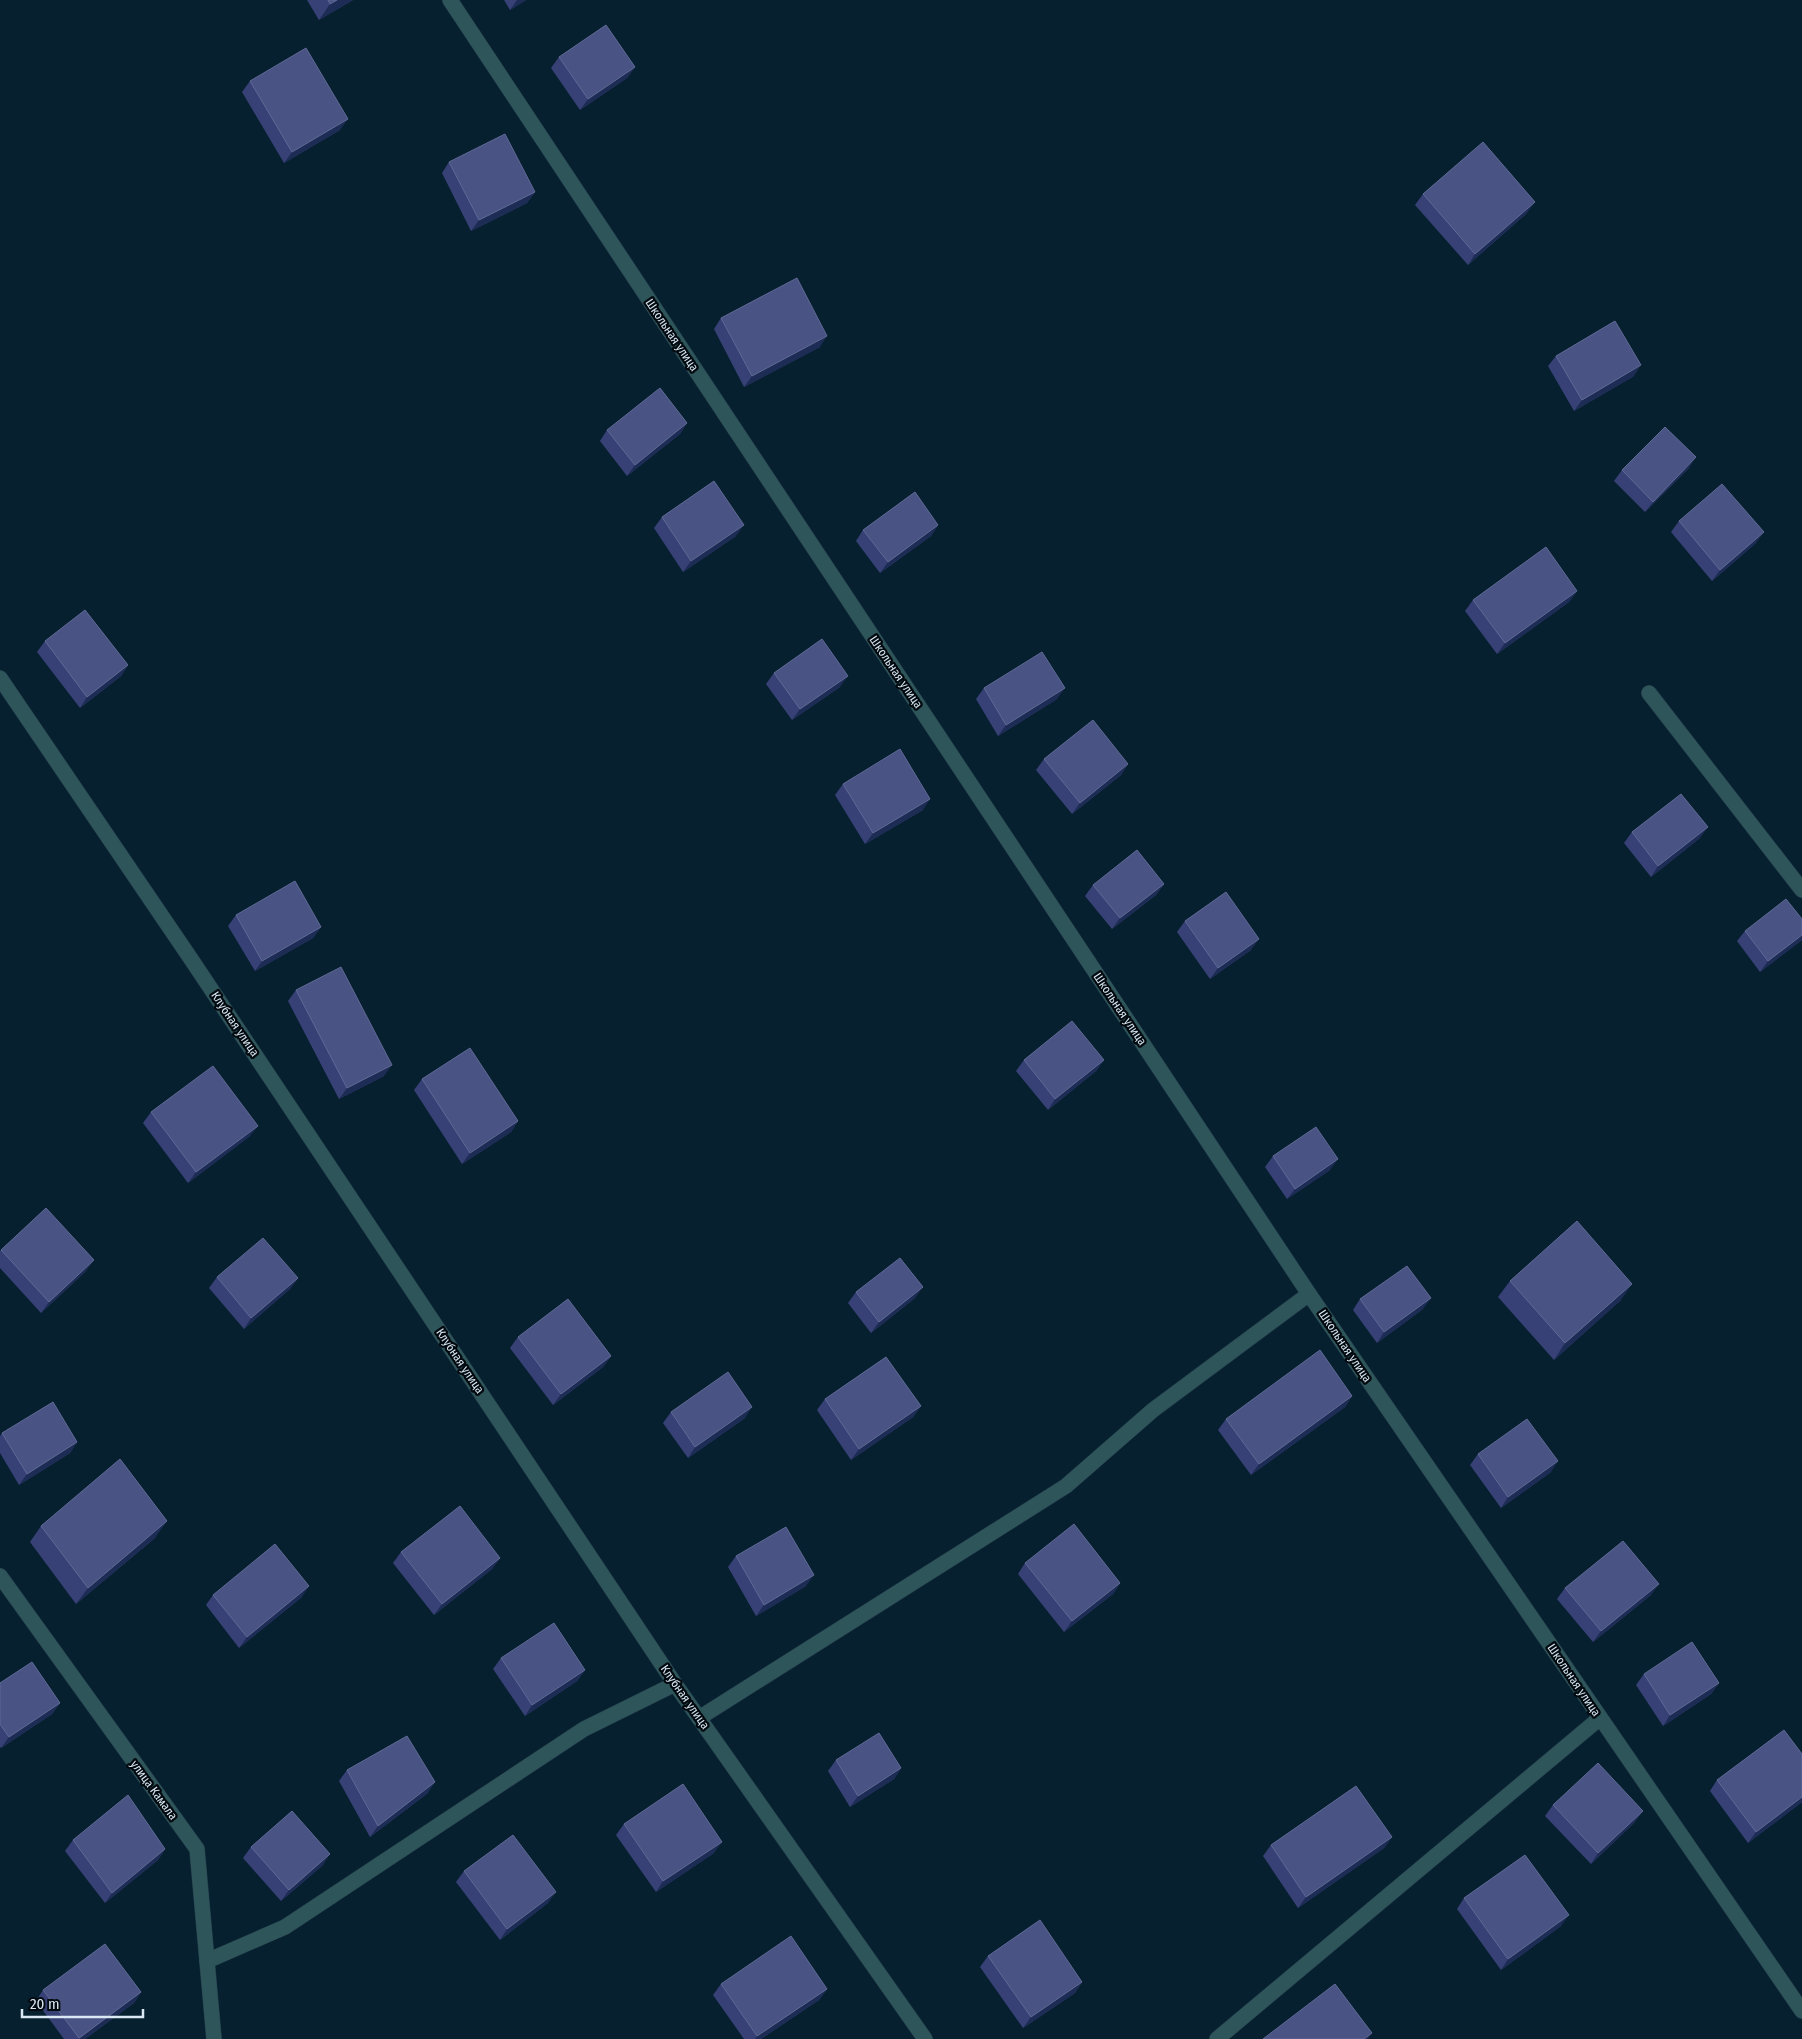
<svg xmlns="http://www.w3.org/2000/svg" width="1802" height="2039" font-family="'Fira Sans Condensed',sans-serif">
  <style>
    .lines { fill: none; stroke-linecap: round; stroke-linejoin: round }
    .service-casing { stroke: #243c4b; stroke-width: 16 }
    .minor-casing { stroke: #243c4b; stroke-width: 16 }
    .service { stroke: #2e5559; stroke-width: 15 }
    .minor { stroke: #2e5559; stroke-width: 15 }
    .wall { fill: #384176 }
    .shaded-wall { fill: #1d2c55 }
    .building { fill: #495384; stroke: #606a95 }
    .labels { text-anchor: middle; stroke-width: 4.5; stroke-linejoin: round; paint-order: stroke }
    .street-label { font-size: 12px; fill: #d9e8f3; stroke: #02090f }
  </style>
  <rect width="100%" height="100%" fill="#062030"/>
  <g class="lines">
    <defs>
      <g id="service">
        <path d="M699,1718L1066,1486L1153,1410L1309,1294"/>
        <path d="M207,1961L285,1927L584,1729L675,1684"/>
        <path d="M1217,2039L1600,1718"/>
      </g>
      <g id="minor">
        <path d="M450,0L1309,1294L1802,2011"/>
        <path d="M0,678L193,962L675,1684L925,2039"/>
        <path d="M1649,693L1802,890"/>
        <path d="M0,1576L197,1849L214,2039"/>
      </g>
    </defs>
    <!-- service casing -->
    <use href="#service" class="service-casing"/>
    <!-- minor casing -->
    <use href="#minor" class="minor-casing"/>
    <!-- service -->
    <use href="#service" class="service"/>
    <!-- minor -->
    <use href="#minor" class="minor"/>
  </g>
  <!-- wall -->
  <g class="wall">
    <path d="M307,0H353L319,20Z"/>
    <path d="M504,0H526L510,10Z"/>
    <path d="M559,57L635,67L627,78L580,110L551,68Z"/>
    <path d="M250,81L340,130L284,163L242,92Z"/>
    <path d="M449,162L535,192L527,203L471,231L442,173Z"/>
    <path d="M1423,194L1527,213L1468,265L1415,205Z"/>
    <path d="M721,318L820,347L744,387L714,329Z"/>
    <path d="M1556,356L1634,376L1574,411L1548,366Z"/>
    <path d="M687,423L680,434L627,476L600,441L607,430Z"/>
    <path d="M1689,468L1645,512L1614,481L1622,470Z"/>
    <path d="M662,517L736,536L683,572L654,528Z"/>
    <path d="M1679,521L1756,543L1712,581L1671,532Z"/>
    <path d="M938,525L931,536L880,573L856,541L863,530Z"/>
    <path d="M1577,591L1569,602L1497,654L1465,611L1473,600Z"/>
    <path d="M45,641L128,665L121,676L80,708L37,652Z"/>
    <path d="M774,673L840,687L792,720L766,684Z"/>
    <path d="M984,688L1057,699L998,736L976,699Z"/>
    <path d="M1044,759L1128,764L1121,775L1072,814L1036,770Z"/>
    <path d="M843,784L923,810L865,844L835,795Z"/>
    <path d="M1632,832L1700,838L1651,877L1624,843Z"/>
    <path d="M1164,884L1156,895L1112,929L1085,896L1093,885Z"/>
    <path d="M236,915L321,927L313,938L255,971L228,926Z"/>
    <path d="M1185,921L1251,950L1210,979L1177,932Z"/>
    <path d="M1745,931L1802,940L1760,972L1737,941Z"/>
    <path d="M296,990L384,1076L339,1099L288,1001Z"/>
    <path d="M1024,1060H1104L1096,1071L1048,1110L1016,1071Z"/>
    <path d="M422,1079L518,1121L511,1132L462,1164L414,1090Z"/>
    <path d="M151,1112L250,1136L188,1183L143,1123Z"/>
    <path d="M1273,1156L1330,1170L1287,1199L1265,1167Z"/>
    <path d="M1,1250L86,1271L41,1313L0,1268V1251Z"/>
    <path d="M217,1277L298,1278L290,1289L244,1329L209,1288Z"/>
    <path d="M1510,1281L1621,1300L1554,1360L1498,1297Z"/>
    <path d="M856,1292L915,1298L871,1333L848,1303Z"/>
    <path d="M1360,1299L1423,1309L1377,1343L1353,1310Z"/>
    <path d="M518,1337L611,1356L603,1367L553,1405L510,1348Z"/>
    <path d="M1352,1396L1345,1407L1251,1475L1218,1430L1226,1419Z"/>
    <path d="M825,1399L921,1406L913,1417L851,1460L817,1410Z"/>
    <path d="M671,1412L745,1418L688,1458L663,1423Z"/>
    <path d="M2,1433L77,1442L70,1453L19,1485L0,1453V1436Z"/>
    <path d="M1478,1454L1551,1472L1501,1508L1470,1465Z"/>
    <path d="M41,1526L155,1538L76,1604L30,1542Z"/>
    <path d="M401,1552L500,1558L492,1569L434,1615L393,1563Z"/>
    <path d="M736,1556L806,1586L756,1616L728,1567Z"/>
    <path d="M1025,1563L1120,1583L1113,1594L1064,1632L1018,1574Z"/>
    <path d="M1565,1588L1651,1595L1593,1642L1557,1599Z"/>
    <path d="M213,1595L302,1597L239,1648L206,1605Z"/>
    <path d="M501,1658L585,1670L577,1681L525,1716L493,1669Z"/>
    <path d="M1644,1674L1719,1683L1711,1694L1663,1726L1636,1685Z"/>
    <path d="M0,1683L60,1703L52,1714L1,1748L0,1747Z"/>
    <path d="M836,1760L901,1768L894,1779L850,1807L828,1771Z"/>
    <path d="M347,1770L428,1793L370,1837L339,1781Z"/>
    <path d="M1717,1780L1802,1802L1748,1843L1710,1791Z"/>
    <path d="M1553,1805L1635,1822L1591,1864L1545,1816Z"/>
    <path d="M624,1824L714,1853L656,1892L616,1835Z"/>
    <path d="M1392,1837L1384,1848L1298,1908L1263,1856L1271,1845Z"/>
    <path d="M73,1840L165,1849L158,1860L105,1903L65,1851Z"/>
    <path d="M251,1847L323,1865L281,1901L243,1858Z"/>
    <path d="M464,1871L548,1903L500,1940L456,1882Z"/>
    <path d="M1464,1898L1561,1926L1501,1970L1457,1909Z"/>
    <path d="M988,1956L1082,1982L1075,1993L1023,2028L980,1967Z"/>
    <path d="M721,1984L827,1989L819,2000L761,2039H744L713,1995Z"/>
    <path d="M43,1990L141,1992L134,2003L85,2039H64L36,2001Z"/>
  </g>
  <!-- shaded-wall -->
  <g class="shaded-wall">
    <path d="M337,0H353L319,20L330,4Z"/>
    <path d="M517,0H526L510,10Z"/>
    <path d="M635,67L627,78L580,110L588,99Z"/>
    <path d="M348,119L340,130L284,163L292,152Z"/>
    <path d="M535,192L527,203L471,231L479,220Z"/>
    <path d="M1535,202L1527,213L1468,265L1475,254Z"/>
    <path d="M827,336L820,347L744,387L752,376Z"/>
    <path d="M1641,365L1634,376L1574,411L1582,400Z"/>
    <path d="M687,423L680,434L627,476L635,465Z"/>
    <path d="M1696,457L1689,468L1645,512L1653,502Z"/>
    <path d="M744,525L736,536L683,572L691,561Z"/>
    <path d="M938,525L931,536L880,573L888,562Z"/>
    <path d="M1764,532L1756,543L1712,581L1720,570Z"/>
    <path d="M1577,591L1569,602L1497,654L1505,643Z"/>
    <path d="M128,665L121,676L80,708L87,697Z"/>
    <path d="M848,676L840,687L792,720L800,709Z"/>
    <path d="M1065,688L1057,699L998,736L1006,725Z"/>
    <path d="M1128,764L1121,775L1072,814L1080,803Z"/>
    <path d="M930,799L923,810L865,844L873,833Z"/>
    <path d="M1708,827L1700,838L1651,877L1658,866Z"/>
    <path d="M1164,884L1156,895L1112,929L1120,918Z"/>
    <path d="M321,927L313,938L255,971L262,961Z"/>
    <path d="M1802,935V940L1760,972L1768,961Z"/>
    <path d="M1259,939L1251,950L1210,979L1218,968Z"/>
    <path d="M1104,1060L1096,1071L1048,1110L1055,1099Z"/>
    <path d="M392,1065L384,1076L339,1099L347,1088Z"/>
    <path d="M518,1121L511,1132L462,1164L470,1153Z"/>
    <path d="M258,1126L250,1136L188,1183L196,1172Z"/>
    <path d="M1338,1159L1330,1170L1287,1199L1295,1189Z"/>
    <path d="M94,1260L86,1271L41,1313L49,1302Z"/>
    <path d="M298,1278L290,1289L244,1329L251,1318Z"/>
    <path d="M1632,1284L1621,1300L1554,1360L1565,1343Z"/>
    <path d="M923,1287L915,1298L871,1333L879,1322Z"/>
    <path d="M1431,1298L1423,1309L1377,1343L1384,1332Z"/>
    <path d="M611,1356L603,1367L553,1405L561,1394Z"/>
    <path d="M1352,1396L1345,1407L1251,1475L1259,1464Z"/>
    <path d="M921,1406L913,1417L851,1460L859,1449Z"/>
    <path d="M752,1407L745,1418L688,1458L695,1447Z"/>
    <path d="M77,1442L70,1453L19,1485L27,1474Z"/>
    <path d="M1558,1461L1551,1472L1501,1508L1508,1497Z"/>
    <path d="M167,1521L155,1538L76,1604L88,1588Z"/>
    <path d="M500,1558L492,1569L434,1615L442,1604Z"/>
    <path d="M814,1575L806,1586L756,1616L764,1605Z"/>
    <path d="M1120,1583L1113,1594L1064,1632L1072,1621Z"/>
    <path d="M1659,1584L1651,1595L1593,1642L1601,1631Z"/>
    <path d="M309,1586L302,1597L239,1648L247,1637Z"/>
    <path d="M585,1670L577,1681L525,1716L532,1705Z"/>
    <path d="M1719,1683L1711,1694L1663,1726L1670,1715Z"/>
    <path d="M60,1703L52,1714L1,1748L9,1737Z"/>
    <path d="M901,1768L894,1779L850,1807L858,1796Z"/>
    <path d="M435,1782L428,1793L370,1837L378,1826Z"/>
    <path d="M1802,1797V1802L1748,1843L1756,1832Z"/>
    <path d="M1643,1811L1635,1822L1591,1864L1598,1853Z"/>
    <path d="M1392,1837L1384,1848L1298,1908L1306,1897Z"/>
    <path d="M722,1842L714,1853L656,1892L663,1881Z"/>
    <path d="M165,1849L158,1860L105,1903L112,1893Z"/>
    <path d="M330,1854L323,1865L281,1901L289,1890Z"/>
    <path d="M556,1892L548,1903L500,1940L507,1929Z"/>
    <path d="M1569,1915L1561,1926L1501,1970L1508,1959Z"/>
    <path d="M1082,1982L1075,1993L1023,2028L1031,2017Z"/>
    <path d="M827,1989L819,2000L761,2039H755L757,2036Z"/>
    <path d="M141,1992L134,2003L85,2039H79Z"/>
    <path d="M1372,2033L1368,2039H1364Z"/>
  </g>
  <!-- building -->
  <g class="building">
    <path d="M328,0H337L330,4Z"/>
    <path d="M606,25L635,67L588,99L559,57Z"/>
    <path d="M306,48L348,119L292,152L250,81Z"/>
    <path d="M505,134L535,192L479,220L449,162Z"/>
    <path d="M1483,142L1535,202L1475,254L1423,194Z"/>
    <path d="M797,278L827,336L752,376L721,318Z"/>
    <path d="M1615,321L1641,365L1582,400L1556,356Z"/>
    <path d="M660,388L687,423L635,465L607,430Z"/>
    <path d="M1665,427L1696,457L1653,502L1622,470Z"/>
    <path d="M714,481L744,525L691,561L662,517Z"/>
    <path d="M1722,484L1764,532L1720,570L1679,521Z"/>
    <path d="M915,492L938,525L888,562L863,530Z"/>
    <path d="M1546,547L1577,591L1505,643L1473,600Z"/>
    <path d="M85,610L128,665L87,697L45,641Z"/>
    <path d="M822,639L848,676L800,709L774,673Z"/>
    <path d="M1042,652L1065,688L1006,725L984,688Z"/>
    <path d="M1093,720L1128,764L1080,803L1044,759Z"/>
    <path d="M900,749L930,799L873,833L843,784Z"/>
    <path d="M1681,794L1708,827L1658,866L1632,832Z"/>
    <path d="M1137,850L1164,884L1120,918L1093,885Z"/>
    <path d="M295,881L321,927L262,961L236,915Z"/>
    <path d="M1226,892L1259,939L1218,968L1185,921Z"/>
    <path d="M1786,899L1802,919V935L1768,961L1745,931Z"/>
    <path d="M341,967L392,1065L347,1088L296,990Z"/>
    <path d="M1072,1021L1104,1060L1055,1099L1024,1060Z"/>
    <path d="M470,1048L518,1121L470,1153L422,1079Z"/>
    <path d="M213,1066L258,1126L196,1172L151,1112Z"/>
    <path d="M1316,1127L1338,1159L1295,1189L1273,1156Z"/>
    <path d="M46,1208L94,1260L49,1302L1,1250Z"/>
    <path d="M1577,1221L1632,1284L1565,1343L1510,1281Z"/>
    <path d="M263,1238L298,1278L251,1318L217,1277Z"/>
    <path d="M900,1258L923,1287L879,1322L856,1292Z"/>
    <path d="M1407,1266L1431,1298L1384,1332L1360,1299Z"/>
    <path d="M568,1299L611,1356L561,1394L518,1337Z"/>
    <path d="M1320,1350L1352,1396L1259,1464L1226,1419Z"/>
    <path d="M886,1357L921,1406L859,1449L825,1399Z"/>
    <path d="M728,1372L752,1407L695,1447L671,1412Z"/>
    <path d="M53,1402L77,1442L27,1474L2,1433Z"/>
    <path d="M1527,1419L1558,1461L1508,1497L1478,1454Z"/>
    <path d="M120,1459L167,1521L88,1588L41,1526Z"/>
    <path d="M460,1506L500,1558L442,1604L401,1552Z"/>
    <path d="M1074,1524L1120,1583L1072,1621L1025,1563Z"/>
    <path d="M786,1527L814,1575L764,1605L736,1556Z"/>
    <path d="M1623,1541L1659,1584L1601,1631L1565,1588Z"/>
    <path d="M275,1544L309,1586L247,1637L213,1595Z"/>
    <path d="M554,1623L585,1670L532,1705L501,1658Z"/>
    <path d="M1692,1642L1719,1683L1670,1715L1644,1674Z"/>
    <path d="M32,1662L60,1703L9,1737L0,1724V1683Z"/>
    <path d="M1784,1730L1802,1754V1797L1756,1832L1717,1780Z"/>
    <path d="M879,1733L901,1768L858,1796L836,1760Z"/>
    <path d="M407,1736L435,1782L378,1826L347,1770Z"/>
    <path d="M1598,1763L1643,1811L1598,1853L1553,1805Z"/>
    <path d="M683,1784L722,1842L663,1881L624,1824Z"/>
    <path d="M1356,1786L1392,1837L1306,1897L1271,1845Z"/>
    <path d="M128,1795L165,1849L112,1893L73,1840Z"/>
    <path d="M292,1811L330,1854L289,1890L251,1847Z"/>
    <path d="M513,1835L556,1892L507,1929L464,1871Z"/>
    <path d="M1525,1855L1569,1915L1508,1959L1464,1898Z"/>
    <path d="M1040,1920L1082,1982L1031,2017L988,1956Z"/>
    <path d="M791,1936L827,1989L757,2036L721,1984Z"/>
    <path d="M105,1944L141,1992L79,2038L43,1990Z"/>
    <path d="M1335,1984L1372,2033L1364,2039H1263Z"/>
  </g>
  <g class="labels">
    <!-- street labels -->
    <g class="street-label">
      <text transform="translate(672 335) rotate(56)" y="4">Школьная улица</text>
      <text transform="translate(896 672) rotate(56)" y="4">Школьная улица</text>
      <text transform="translate(1120 1009) rotate(56)" y="4">Школьная улица</text>
      <text transform="translate(235 1024) rotate(56)" y="4">Клубная улица</text>
      <text transform="translate(1345 1346) rotate(56)" y="4">Школьная улица</text>
      <text transform="translate(460 1361) rotate(56)" y="4">Клубная улица</text>
      <text transform="translate(1574 1680) rotate(56)" y="4">Школьная улица</text>
      <text transform="translate(685 1697) rotate(55)" y="4">Клубная улица</text>
      <text transform="translate(154 1790) rotate(54)" y="4">улица Камала</text>
    </g>
  </g>
  <!-- scale -->
  <path d="M22 2009v8h121v-8" fill="none" stroke="#d9e8f3" stroke-width="2.5"/>
  <text x="30" y="2009" font-size="15" fill="#d9e8f3" stroke="#02090f" stroke-width="4" paint-order="stroke">20 m</text>
</svg>
